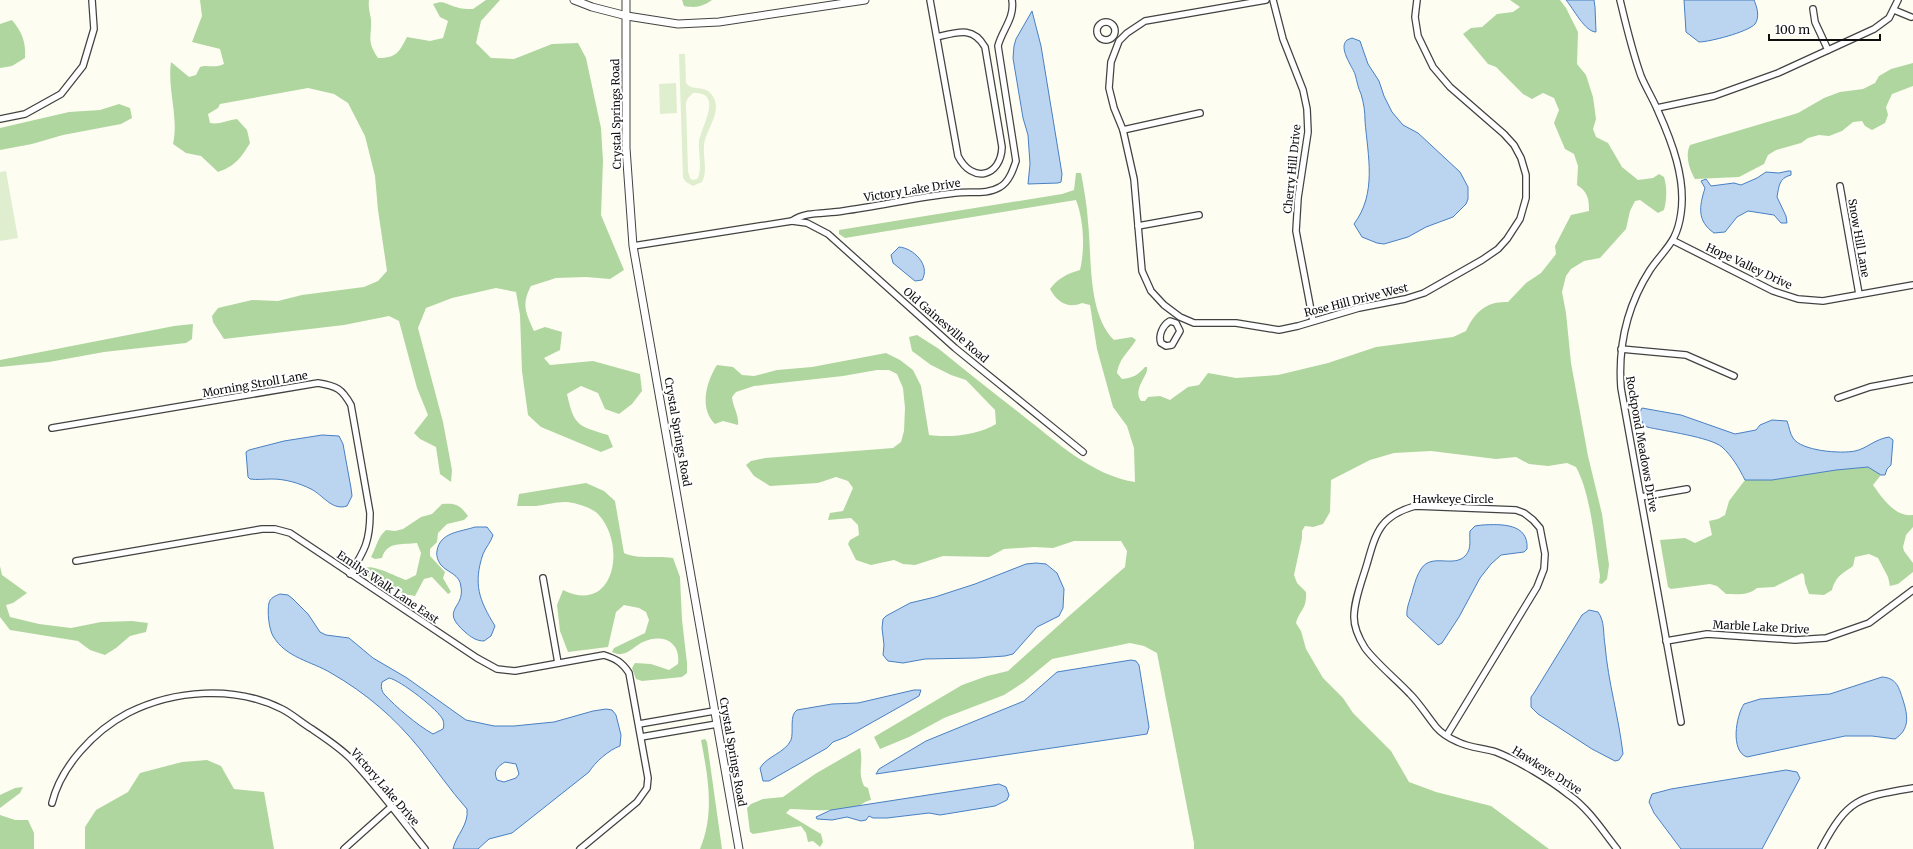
<svg xmlns="http://www.w3.org/2000/svg" width="1913" height="849" font-family="Merriweather,serif">
  <style>
    .forest { fill: #afd69f }
    .pitch { fill: #dfeecf; fill-rule: evenodd }
    .water { fill: #bbd5f1; stroke: #4880c2; fill-rule: evenodd }
    .lines { fill: none; stroke-linecap: round; stroke-linejoin: round }
    .minor-casing { stroke: #424242; stroke-width: 8 }
    .tertiary-casing { stroke: #424242; stroke-width: 9 }
    .minor { stroke: #fff; stroke-width: 5.5 }
    .tertiary { stroke: #fff; stroke-width: 7 }
    .labels { text-anchor: middle; stroke-width: 4; stroke-linejoin: round; paint-order: stroke }
    .street-label { font-size: 11px; fill: #0f0f0f; stroke: #fff }
  </style>
  <rect width="100%" height="100%" fill="#fefdf2"/>
  <!-- forest -->
  <g class="forest">
    <path d="M200,0H369C368,7 370,13 371,19C372,38 366,40 378,58C397,58 399,52 407,37L430,41L443,38L448,21L440,17L433,4C445,0 444,4 456,7C461,9 467,9 473,9L486,0H500L481,21L476,43L491,58L514,59L552,44L578,43L586,58L601,128L603,161L601,215L624,270L610,279L586,277L556,278L531,286C521,305 526,313 534,331L545,327L562,332L560,350L544,358L550,365L593,361L640,374L642,391L632,404L619,414L605,409L598,393L581,386L567,394C574,426 578,426 608,435L613,447L601,452L541,427L528,415L522,371L520,315L516,292L496,288L452,298L426,308L418,328L443,422L452,470L451,482L440,474L436,447L420,439L414,433L428,415L417,388L399,321L389,316L344,325L224,339L213,322L212,316L218,308L252,300L278,301L302,295L364,287L378,281L387,271L378,210L375,176L365,136L348,103L334,94L308,88L220,104L218,108L208,114L210,123C219,125 228,120 237,119L247,130L250,143C241,158 235,166 218,172L201,156L186,153L173,144C179,116 167,89 171,62L189,77L196,75L200,67C208,64 212,69 224,64L220,49L192,42L202,16Z"/>
    <path d="M682,0H712C702,7 696,8 684,6Z"/>
    <path d="M1510,0H1560L1566,8L1578,32L1577,64L1586,75L1593,97L1596,119L1593,129L1596,137L1608,143L1622,167L1638,180L1653,178L1659,174L1664,177C1667,188 1667,198 1664,210L1658,213L1640,200L1635,201L1630,211L1626,229L1600,258L1584,261L1571,269L1566,276L1562,292L1566,313L1571,363L1588,456L1602,514L1609,565L1607,579L1602,584L1599,583L1600,576C1595,545 1591,494 1576,467L1567,463L1548,466L1529,464L1516,457L1496,459L1431,451L1394,453L1370,460L1331,480L1330,512L1323,524L1313,527L1305,526L1302,531V538L1294,575L1297,583L1306,592C1307,610 1300,609 1296,623L1301,631L1306,649L1323,678L1343,698L1353,713L1391,751L1409,782L1436,792L1491,806L1549,849H1194V843L1157,653L1144,646L1130,643L1052,659L1024,682L1004,695L944,718L909,737L880,749L874,737L962,685L987,676L1008,671L1069,616L1125,567L1127,551L1121,541H1074L1053,548L1034,547L1004,549L989,557L943,556L915,565L903,564L894,560L871,565L856,560L848,544L850,540L859,535L858,525L851,518L828,520L830,513L843,511L853,488L848,481L836,477L818,483L770,486L754,476L746,465L751,461L765,458L893,448L901,442L904,431L905,408L903,388L897,374L889,370H877L843,376L754,386L736,392L732,397C733,408 739,414 738,425L723,421L715,424C699,409 706,382 717,365L733,367L742,375L754,376L777,370L812,367L886,353L900,360L913,370L921,386L929,435C949,438 978,435 996,424L995,410L966,380L951,375L931,365L912,351L909,337L917,335L939,349C966,371 994,393 1022,415C1057,442 1091,475 1135,482L1134,448L1127,426L1113,407L1097,349L1090,305L1082,303C1068,309 1057,302 1050,289C1058,278 1067,274 1080,270C1085,249 1084,221 1076,200L845,238L839,234V230L1062,194L1074,190L1076,173H1081C1084,189 1087,205 1088,222C1092,257 1087,313 1114,340L1132,337L1136,340C1128,353 1120,357 1117,373L1122,379C1133,378 1138,375 1145,367H1147C1149,376 1132,388 1141,401H1145L1148,397L1160,396L1170,400L1188,387L1199,385L1208,373L1236,378L1278,375L1328,363L1376,347L1453,337L1466,331C1475,312 1486,301 1508,302L1526,283L1541,273L1556,254L1555,246L1571,215L1589,211C1589,199 1588,192 1577,185L1578,166L1574,154L1565,149L1554,123L1559,110L1554,98L1543,93L1532,99L1523,94L1496,67L1488,64L1463,34L1471,28L1482,27L1497,14L1513,12L1520,7Z"/>
    <path d="M12,20C22,32 26,42 25,58L12,66L0,68V24Z"/>
    <path d="M1913,63V86L1892,94L1886,107L1888,115L1885,123L1872,130L1865,126L1862,121L1853,122L1842,131L1829,136L1819,135L1808,138L1801,143L1776,150L1768,155L1764,164L1739,177L1695,179C1689,169 1685,155 1690,145L1798,113L1824,98L1840,92L1863,89L1875,83L1879,76L1891,69Z"/>
    <path d="M119,104L130,108L132,118L121,124L63,135L32,144L0,150V128L69,112L100,110Z"/>
    <path d="M193,324L192,339L186,343L104,352L49,362L0,367V360L174,326Z"/>
    <path d="M1868,467L1881,475L1873,485C1883,499 1895,517 1913,515V527L1906,535L1903,547L1904,551L1913,563V572L1898,584L1890,586L1888,577L1878,558L1869,554L1855,557L1853,566C1842,574 1836,576 1832,590L1824,595L1809,594L1805,583L1804,575L1802,573L1774,587L1757,588C1748,596 1737,594 1726,594L1717,586L1710,584L1671,589L1668,587L1660,540L1685,538L1695,543L1712,535L1709,521L1718,519L1725,515L1729,501L1745,480H1772L1836,470Z"/>
    <path d="M586,483L604,491L615,501L624,553C639,560 656,555 673,558L680,577L682,620L687,663V673L682,677L642,681L636,679L632,668L635,663L651,664L669,670L678,664C681,642 663,633 643,642C636,645 630,653 621,654C619,655 615,653 612,652L614,648L645,633L649,620L646,612L639,608L624,605L616,612L608,647L568,652L560,631L557,605L563,590C615,616 627,544 598,514C594,509 579,504 573,503C562,500 547,505 536,506C530,506 524,506 517,506L519,494Z"/>
    <path d="M442,504C456,503 460,505 468,516L464,520L447,524L438,533L437,542L430,549V556L445,572L443,578L451,592L448,594L432,577L424,579L415,596C396,593 381,585 365,575V568C373,564 397,577 406,580L416,575L421,553L417,543C401,545 387,541 382,558L375,559L371,557C377,546 377,538 386,530L395,531L403,529L421,517L432,514Z"/>
    <path d="M0,566L2,575L27,593L13,603L6,605L10,617L39,624L71,628L101,622L132,621L148,623L146,632L130,636L116,648L105,655L90,650L78,641L10,630L0,617Z"/>
    <path d="M705,739L707,742L722,849H700C715,813 708,777 701,740Z"/>
    <path d="M860,748C864,764 857,771 864,786L868,788L871,800C865,801 862,805 857,806C835,812 813,810 790,809L786,813L821,834L823,842L820,847L813,841L808,842L806,833L801,826L753,834L750,832L747,808L751,804L763,799L783,797L815,774Z"/>
    <path d="M207,760L221,766L234,789L264,792L274,849H85V827L96,810L128,792L140,773L182,762Z"/>
    <path d="M23,787L20,793L0,808V795L15,788Z"/>
    <path d="M0,815L15,820H28L34,833V849H0Z"/>
  </g>
  <!-- pitch -->
  <g class="pitch">
    <path d="M679,54H685L686,83C693,92 704,84 712,95C724,111 705,130 704,146C703,158 708,171 702,182L693,186L686,182L683,178ZM693,93C725,91 700,129 699,142C698,153 703,171 697,179L692,180L690,178L688,171L686,103L688,98Z"/>
    <path d="M676,83L677,113L660,114L659,84Z"/>
    <path d="M6,171L18,238L0,241V172Z"/>
  </g>
  <!-- water -->
  <g class="water">
    <path d="M1566,0H1594L1595,7L1596,32C1585,32 1573,8 1566,0Z"/>
    <path d="M1684,0H1754C1757,7 1760,17 1755,24C1748,32 1709,42 1699,42L1686,32Z"/>
    <path d="M1032,11L1041,46L1062,174L1061,182L1058,183L1028,184L1030,164L1028,135L1023,118L1013,58L1014,46L1016,39Z"/>
    <path d="M1352,38L1360,41L1368,64L1379,81L1384,96L1392,112L1403,125L1418,133L1460,172L1468,187V199L1466,204L1453,217L1426,227L1408,237L1384,244L1377,243L1362,237L1354,224C1377,193 1368,157 1365,121C1365,112 1364,104 1361,94C1358,88 1357,81 1355,74C1352,66 1338,48 1347,40Z"/>
    <path d="M1788,171H1791V175C1779,178 1779,186 1777,197L1786,216L1787,223H1781L1774,215L1748,211L1737,217L1725,232L1714,233C1697,221 1699,207 1705,188L1701,181L1706,179L1711,186L1734,183L1741,185L1757,178L1766,172L1779,173Z"/>
    <path d="M899,247C913,248 931,265 922,280L915,281L893,263L891,255Z"/>
    <path d="M1642,408L1681,415L1735,434L1756,430L1760,425L1772,420L1787,421C1789,426 1790,434 1793,438C1801,451 1841,454 1855,451C1866,449 1875,439 1889,437L1893,440L1891,465L1887,469L1885,475H1881L1868,467L1836,470L1772,480H1745C1739,468 1732,456 1722,447C1710,437 1664,431 1647,427L1643,424L1639,414Z"/>
    <path d="M322,435L339,436L343,444L351,488L352,496L347,506C332,511 323,495 311,489C299,483 285,479 272,479C264,479 257,480 250,479L248,477L246,452L249,450L284,441Z"/>
    <path d="M1482,525C1501,524 1529,523 1527,549L1524,552L1501,555L1491,564L1480,578L1459,617L1442,643L1438,645L1407,616C1406,607 1411,598 1413,589C1415,582 1417,575 1421,569C1432,552 1454,569 1466,555C1472,548 1469,539 1470,531L1475,526Z"/>
    <path d="M475,527H487L493,535C491,542 486,547 483,554C473,584 479,600 495,626L491,636L484,641C476,641 471,637 465,632C439,609 465,609 461,587C460,574 448,573 441,565C438,561 436,556 437,551C440,532 460,532 475,527Z"/>
    <path d="M1036,563L1046,564L1057,573L1064,589L1063,608L1059,616L1037,627L1013,654L1005,656L976,658L925,659L903,663L888,661L883,655L884,645L882,628L883,619L886,616L910,603L935,597L975,584L1026,564Z"/>
    <path d="M280,594L288,595L293,599L308,614L320,632L326,635L349,638L373,658L407,678L466,720L494,726H514L554,722L593,711L606,709L612,710L616,715L621,735L620,746C609,750 595,762 589,772L512,833L489,839L478,849H453C456,835 469,825 467,809C450,790 436,769 420,749C395,718 366,693 331,673C311,661 286,658 273,636C269,629 267,612 269,603C270,598 275,596 280,594ZM389,678C400,680 439,710 443,720C444,724 444,726 443,729L433,734C417,725 396,707 384,694C381,690 381,686 382,682ZM505,762L516,764L519,774L516,778L504,782L497,780C493,771 497,767 505,762Z"/>
    <path d="M1589,610L1598,612C1605,621 1603,634 1605,645C1608,682 1619,718 1623,754L1619,760L1615,761L1592,749L1538,714L1531,707V697L1534,693L1582,615Z"/>
    <path d="M1131,660L1136,661L1139,665L1149,727L1147,734L876,774L879,769L926,741L1024,701L1057,672Z"/>
    <path d="M1882,677C1897,678 1899,688 1903,700C1908,716 1910,729 1895,739L1872,736H1845L1747,757C1730,751 1736,716 1744,704L1760,699L1830,694Z"/>
    <path d="M914,690H921L919,696L846,737L833,742L827,748L769,781H763L760,768C767,756 785,753 791,740C794,732 789,715 797,710L832,704L858,703Z"/>
    <path d="M1786,770L1797,772L1800,778L1762,849H1681L1654,813L1649,802L1652,794L1671,789Z"/>
    <path d="M999,784L1006,787L1009,795L1007,800L995,806L940,815L929,813L887,818H873L869,816L866,820L861,821L847,817L832,820L817,819L816,817L831,810Z"/>
  </g>
  <g class="lines">
    <defs>
      <g id="minor">
        <path d="M930,0L958,156C972,184 1001,177 1002,147L985,47C973,26 958,32 937,37"/>
        <path d="M1266,0L1145,21L1127,33L1119,41L1111,62L1109,88L1114,108L1123,130L1134,179L1142,271L1151,291L1164,305L1180,317L1194,323H1236L1279,330L1298,326L1359,308L1405,299L1424,293L1482,260L1498,249L1507,239L1520,219L1526,198V175L1521,158L1514,145L1504,134L1450,87L1433,67L1418,36L1415,17L1417,0"/>
        <path d="M1273,0L1283,39L1303,90L1307,109L1308,132L1298,198L1296,231L1313,321"/>
        <path d="M1620,0C1626,25 1632,51 1641,76C1646,88 1653,99 1658,111C1672,142 1686,179 1681,213C1677,243 1665,248 1650,270C1627,306 1618,347 1621,388L1681,722"/>
        <path d="M1813,9L1815,22L1828,50"/>
        <path d="M1894,10L1911,17"/>
        <circle cx="1106" cy="31" r="9"/>
        <path d="M1657,108L1714,96L1778,73L1874,29L1889,18L1898,0"/>
        <path d="M0,119L25,114L61,94L83,66L94,29L92,0"/>
        <path d="M1123,130L1200,113"/>
        <path d="M1840,186L1859,294"/>
        <path d="M792,221L807,223L828,234L955,348L1083,452"/>
        <path d="M1138,226L1199,215"/>
        <path d="M1674,241L1773,291L1798,299L1823,301L1913,285"/>
        <path d="M633,246L792,221C806,211 826,214 843,211C880,206 918,197 955,193C970,191 987,195 1000,187C1009,182 1013,170 1016,161L998,46C1002,30 1015,18 1012,0"/>
        <path d="M1170,321L1176,323L1180,331L1172,345L1166,346L1161,343C1158,335 1163,325 1170,321Z"/>
        <path d="M1621,349L1686,355L1734,376"/>
        <path d="M1838,398L1870,387L1913,379"/>
        <path d="M52,428L318,383C337,386 342,389 351,405L370,513C370,541 365,550 350,574"/>
        <path d="M1641,497L1687,489"/>
        <path d="M76,561L262,529H275L290,533L477,658L497,669L515,671L604,655C616,659 622,662 629,673L648,778L647,788L637,802L580,849"/>
        <path d="M543,578L558,663"/>
        <path d="M1666,641L1707,634L1795,640L1826,638L1869,623L1913,590"/>
        <path d="M639,724L714,711"/>
        <path d="M1447,735L1537,587L1544,569L1545,554L1540,528L1533,520L1524,513L1516,510L1415,506C1380,516 1376,532 1367,564C1362,581 1354,600 1354,617C1354,627 1360,640 1365,648C1376,663 1397,680 1410,694C1420,704 1427,716 1436,727C1441,733 1451,739 1458,742C1470,748 1484,748 1496,752C1519,761 1550,780 1569,795C1589,809 1602,830 1617,849"/>
        <path d="M641,737L717,724"/>
        <path d="M52,803C61,766 94,731 128,713C174,690 234,685 282,709C292,714 302,723 312,729C325,738 339,747 350,758C377,786 401,819 425,849"/>
        <path d="M344,849L391,807"/>
        <path d="M1821,849C1848,798 1859,797 1913,788"/>
      </g>
      <g id="tertiary">
        <path d="M574,0L592,7L627,16L678,24L719,22L865,0"/>
        <path d="M626,0V148L633,246L739,849"/>
      </g>
    </defs>
    <!-- minor casing -->
    <use href="#minor" class="minor-casing"/>
    <!-- tertiary casing -->
    <use href="#tertiary" class="tertiary-casing"/>
    <!-- minor -->
    <use href="#minor" class="minor"/>
    <!-- tertiary -->
    <use href="#tertiary" class="tertiary"/>
  </g>
  <g class="labels">
    <!-- street labels -->
    <g class="street-label">
      <text transform="translate(616 114) rotate(-91)" y="4">Crystal Springs Road</text>
      <text transform="translate(1292 169) rotate(-84)" y="4">Cherry Hill Drive</text>
      <text transform="translate(912 190) rotate(-9)" y="4">Victory Lake Drive</text>
      <text transform="translate(1859 238) rotate(80)" y="4">Snow Hill Lane</text>
      <text transform="translate(1749 266) rotate(25)" y="4">Hope Valley Drive</text>
      <text transform="translate(1356 300) rotate(-14)" y="4">Rose Hill Drive West</text>
      <text transform="translate(946 325) rotate(41)" y="4">Old Gainesville Road</text>
      <text transform="translate(255 384) rotate(-10)" y="4">Morning Stroll Lane</text>
      <text transform="translate(678 432) rotate(80)" y="4">Crystal Springs Road</text>
      <text transform="translate(1642 444) rotate(80)" y="4">Rockpond Meadows Drive</text>
      <text x="1453" y="503">Hawkeye Circle</text>
      <text transform="translate(388 587) rotate(34)" y="4">Emilys Walk Lane East</text>
      <text transform="translate(1761 627) rotate(3)" y="4">Marble Lake Drive</text>
      <text transform="translate(733 752) rotate(80)" y="4">Crystal Springs Road</text>
      <text transform="translate(1547 770) rotate(32)" y="4">Hawkeye Drive</text>
      <text transform="translate(385 787) rotate(49)" y="4">Victory Lake Drive</text>
    </g>
  </g>
  <!-- scale -->
  <path d="M1769 34v6h111v-6" fill="none" stroke="#0f0f0f" stroke-width="2"/>
  <text x="1775" y="34" font-size="12" fill="#0f0f0f" stroke="#ffffff" stroke-width="3" paint-order="stroke">100 m</text>
</svg>
